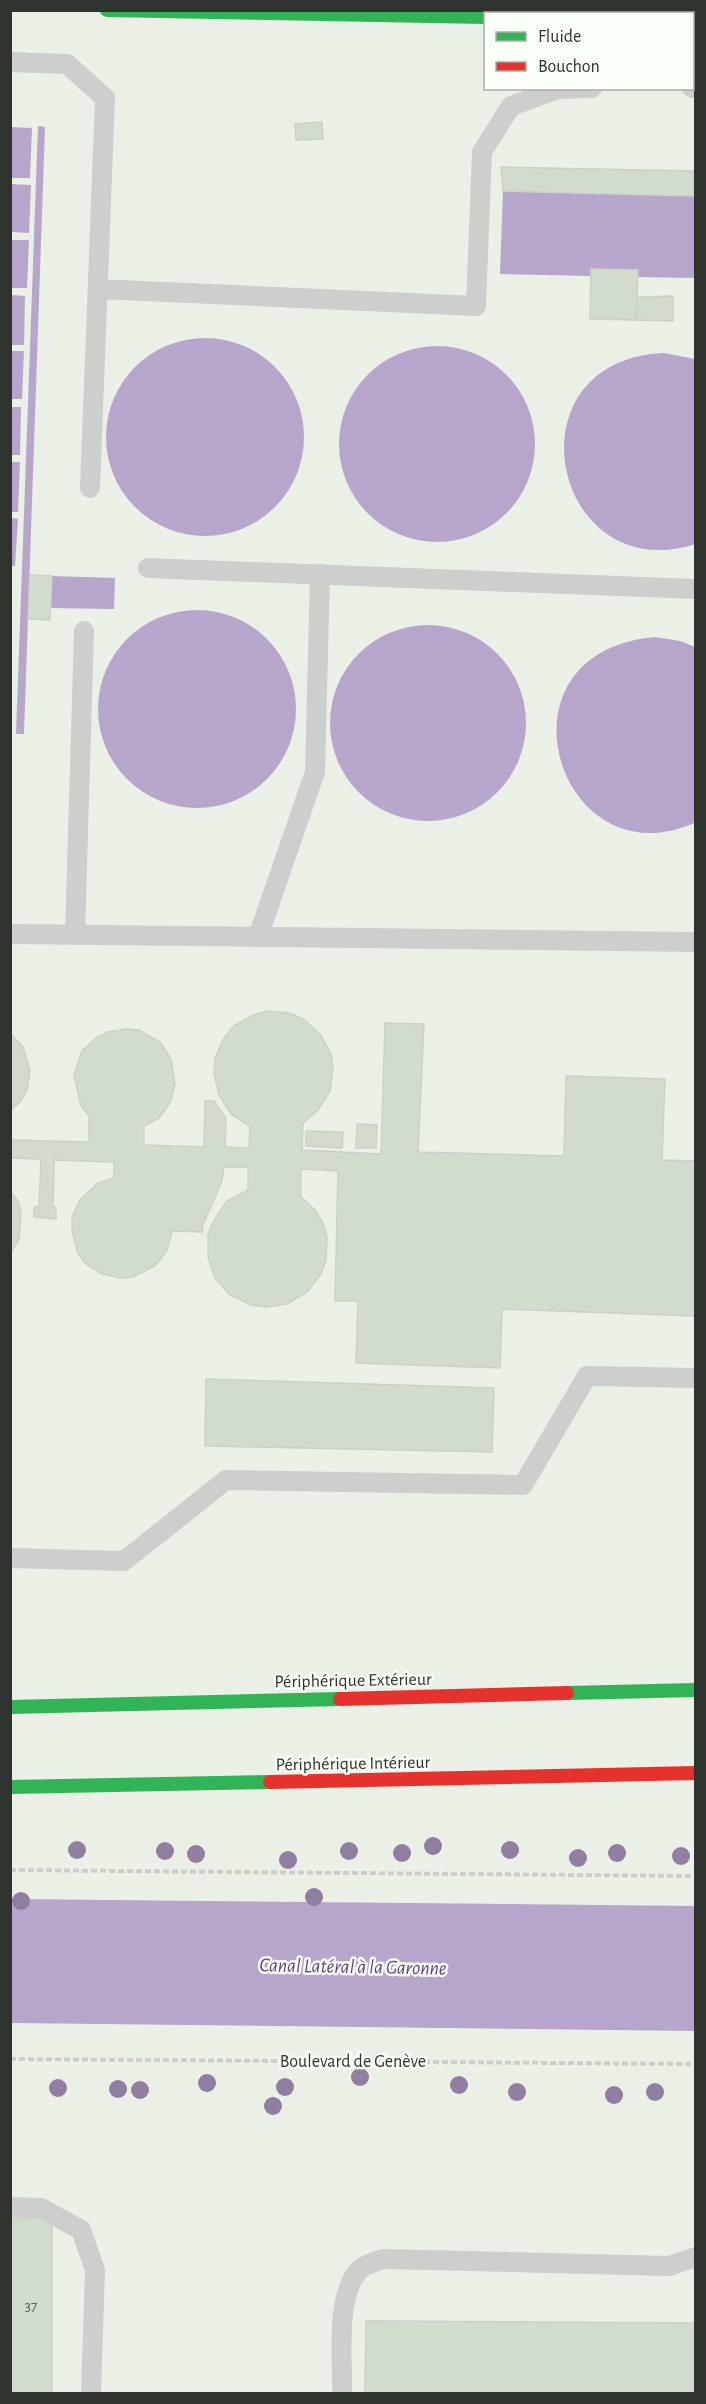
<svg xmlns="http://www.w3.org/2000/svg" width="706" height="2404" font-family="'Alegreya Sans',sans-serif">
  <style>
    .water { fill: #b7a6cb }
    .building { fill: #d2dccc; stroke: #ccd1c9; stroke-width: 1.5 }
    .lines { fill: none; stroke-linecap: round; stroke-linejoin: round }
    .path { stroke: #cdcecb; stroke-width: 4; stroke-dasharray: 6 3; stroke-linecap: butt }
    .lane { stroke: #cdcfcc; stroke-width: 20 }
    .street { stroke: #cdcfcc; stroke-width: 33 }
    .fast { stroke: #30b455; stroke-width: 14 }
    .jam { stroke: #e5322d; stroke-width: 14 }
    .tree { fill: #907fa1 }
    .labels { text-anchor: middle; stroke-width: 5; stroke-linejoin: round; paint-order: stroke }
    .number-label { font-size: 15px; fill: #585d55 }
    .street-label { font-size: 18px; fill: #2f332d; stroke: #fafff8 }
    .water-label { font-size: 20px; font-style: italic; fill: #623e87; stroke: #fafff8 }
  </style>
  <rect width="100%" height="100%" fill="#eaf0e6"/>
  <!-- water -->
  <g class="water">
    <path d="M38,126L45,127L24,734H16Z"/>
    <path d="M11,127L32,128L30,178H11Z"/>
    <path d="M11,184L31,185L29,233L11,232Z"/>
    <path d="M503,191L695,195V278L638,277L637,270L591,269V276L500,274Z"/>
    <path d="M11,240H29L27,288H11Z"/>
    <path d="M11,295L25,296L24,345H11Z"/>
    <circle cx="205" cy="437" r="99"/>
    <circle cx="437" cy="444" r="98"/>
    <path d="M11,351H24L22,399H11Z"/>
    <path d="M664,353L695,359L696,544C552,590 504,360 664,353Z"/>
    <path d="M11,407H21L20,455H11Z"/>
    <path d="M11,462H20L18,512H11Z"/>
    <path d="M11,518L18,519L15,566H11Z"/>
    <path d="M52,576L115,578L114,609L50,608Z"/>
    <circle cx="197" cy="709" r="99"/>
    <circle cx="428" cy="723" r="98"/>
    <path d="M655,637L680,641L695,647L696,822C559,886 485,652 655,637Z"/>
    <path d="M11,1899L695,1906V2031L11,2023Z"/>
  </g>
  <!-- building -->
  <g class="building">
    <path d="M322,122L323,139L296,140L295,124Z"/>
    <path d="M501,167L694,171V196L503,191Z"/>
    <path d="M591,269L638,270L636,320L590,319Z"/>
    <path d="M673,296V321L636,320L637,297Z"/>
    <path d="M30,575L52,576L50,620L28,619Z"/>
    <path d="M267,1011L290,1013L303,1019L320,1034L331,1054L333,1069L330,1091L318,1110L303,1123L302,1150L381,1154L385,1023L424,1024L418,1152L564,1156L566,1076L665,1079L662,1160L696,1161V1316L502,1309L500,1368L356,1363L358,1301H335L338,1171L301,1169V1197L315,1210L323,1223L327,1237L326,1260L321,1274L307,1292L287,1304L266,1307L251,1305L230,1295L215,1278L208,1257V1234L214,1220L227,1201L248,1190V1167H224L222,1181L202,1227L203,1232L172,1231L167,1251L155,1266L133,1277L121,1278L102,1274L86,1264L78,1254L72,1230V1217L80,1200L98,1183L114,1178V1162L54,1160L53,1207H56V1219L34,1217V1207L39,1206L41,1159L10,1158V1140L89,1142V1116L81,1106L74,1075L82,1051L96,1038L108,1032L126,1029L139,1030L161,1043L171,1059L175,1084L170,1103L159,1118L144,1126V1145L204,1147L205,1101H214L226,1118L225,1147L249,1148L250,1126L231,1114L219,1095L214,1073L215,1058L224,1038L234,1026L253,1015Z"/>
    <path d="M10,1033L23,1047L30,1071L27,1090L21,1101L10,1111Z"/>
    <path d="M357,1124L377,1125L376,1148H356Z"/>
    <path d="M306,1131L343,1132L342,1148L306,1146Z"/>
    <path d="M10,1191L18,1201L21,1213L19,1239L10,1254Z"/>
    <path d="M206,1379L494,1388L492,1452L205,1446Z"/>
    <rect x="10" y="2218" width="42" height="176"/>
    <path d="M366,2321L696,2323V2394H365Z"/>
  </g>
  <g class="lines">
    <!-- path -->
    <g class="path">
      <path d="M10,1870L696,1876"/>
      <path d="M10,2059L696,2064"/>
    </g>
    <!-- lane -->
    <g class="lane">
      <path d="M10,62L67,64L105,98L90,488"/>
      <path d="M692,88H696"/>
      <path d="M98,289L476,306L482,152L511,106L558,89L592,88"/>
      <path d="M148,568L696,589"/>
      <path d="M10,934L696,942"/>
      <path d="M75,935L84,631"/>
      <path d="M258,937L315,772L320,574"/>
      <path d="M10,1558L124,1561L226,1480L523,1485L587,1376L696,1378"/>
      <path d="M10,2207L41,2208L81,2230L95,2270L91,2394"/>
      <path d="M342,2394C343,2359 335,2299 358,2271C363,2265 375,2262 383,2259L669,2266L696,2257"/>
    </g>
    <!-- street -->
    <path class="street" d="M692,21H696"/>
    <!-- fast -->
    <g class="fast">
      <path d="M107,10L486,17"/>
      <path d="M567,1693L696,1690"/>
      <path d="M10,1707L340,1699"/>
      <path d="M10,1787L270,1782"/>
    </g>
    <!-- jam -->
    <g class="jam">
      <path d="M340,1699L567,1693"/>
      <path d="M270,1782L696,1773"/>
    </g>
  </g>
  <!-- trees -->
  <g class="tree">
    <circle cx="433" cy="1846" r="9"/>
    <circle cx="77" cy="1850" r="9"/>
    <circle cx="510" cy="1850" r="9"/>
    <circle cx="165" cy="1851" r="9"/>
    <circle cx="349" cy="1851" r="9"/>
    <circle cx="402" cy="1853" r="9"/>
    <circle cx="617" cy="1853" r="9"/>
    <circle cx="196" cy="1854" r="9"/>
    <circle cx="681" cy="1856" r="9"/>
    <circle cx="578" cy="1858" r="9"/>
    <circle cx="288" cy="1860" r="9"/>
    <circle cx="314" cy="1897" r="9"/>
    <circle cx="21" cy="1901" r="9"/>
    <circle cx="360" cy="2077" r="9"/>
    <circle cx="207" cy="2083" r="9"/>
    <circle cx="459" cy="2085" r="9"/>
    <circle cx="285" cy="2087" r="9"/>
    <circle cx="58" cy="2088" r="9"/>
    <circle cx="118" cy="2089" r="9"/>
    <circle cx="140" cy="2090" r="9"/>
    <circle cx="517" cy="2092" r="9"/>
    <circle cx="655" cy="2092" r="9"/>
    <circle cx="614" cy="2095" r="9"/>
    <circle cx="273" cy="2106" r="9"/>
  </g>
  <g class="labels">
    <!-- number labels -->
    <g class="number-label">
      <text x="31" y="2311">37</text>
    </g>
    <!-- street labels -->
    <g class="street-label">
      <text transform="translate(353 1680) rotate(-1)" y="6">Périphérique Extérieur</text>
      <text transform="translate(353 1763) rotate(-1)" y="6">Périphérique Intérieur</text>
      <text x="353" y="2067">Boulevard de Genève</text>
    </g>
    <!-- water labels -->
    <g class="water-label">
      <text transform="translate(353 1966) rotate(1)" y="7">Canal Latéral à la Garonne</text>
    </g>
  </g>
  <!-- border -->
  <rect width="706" height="2404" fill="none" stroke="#2f332d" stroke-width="24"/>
  <!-- legend -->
  <rect x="484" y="12" width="210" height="78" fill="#fafff8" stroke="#a9ada7" stroke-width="1.5"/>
  <rect x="496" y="32" width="30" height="9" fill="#30b455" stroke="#a9ada7" stroke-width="1.5"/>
  <text x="538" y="42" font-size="18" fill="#2f332d">Fluide</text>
  <rect x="496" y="62" width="30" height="9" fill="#e5322d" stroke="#a9ada7" stroke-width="1.5"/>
  <text x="538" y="72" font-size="18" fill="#2f332d">Bouchon</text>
</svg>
